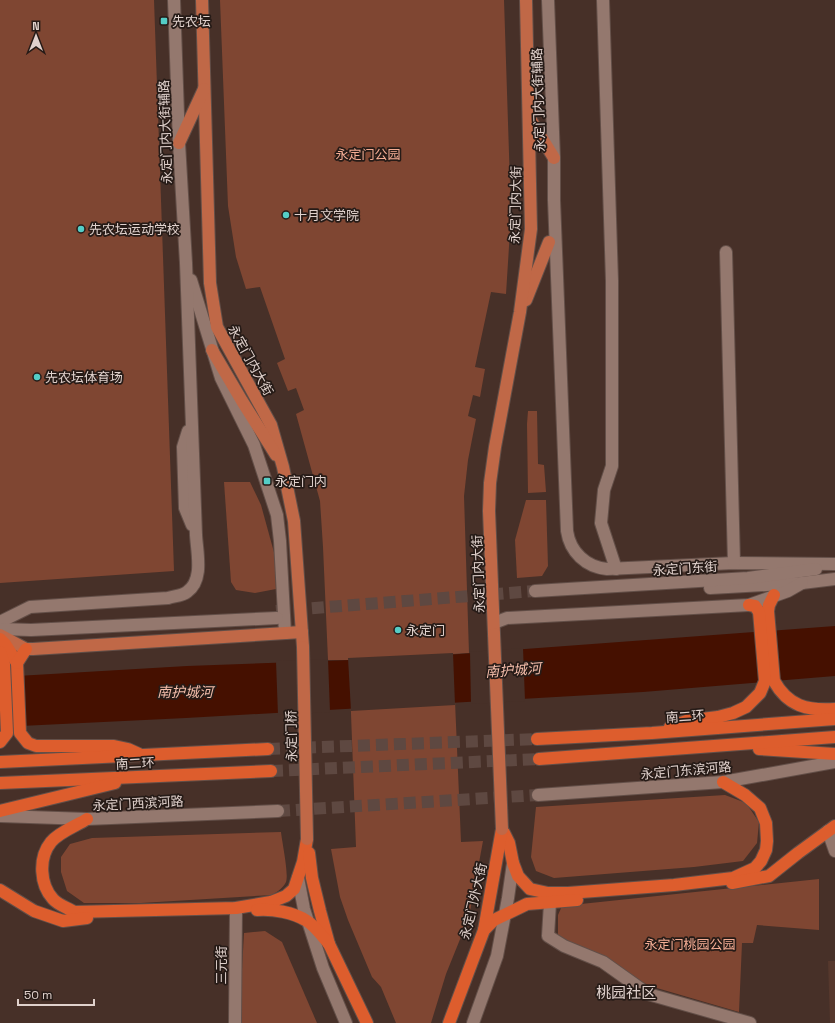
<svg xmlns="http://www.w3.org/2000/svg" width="835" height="1023" font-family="'Space Grotesk','Noto Sans SC',sans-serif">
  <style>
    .built { fill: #56382d }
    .green { fill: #7f4632 }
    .water { fill: #451000 }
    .pier { fill: #473028 }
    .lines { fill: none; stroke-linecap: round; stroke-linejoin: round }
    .minor-tunnel { stroke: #5e4841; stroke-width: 12; stroke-dasharray: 12 6; stroke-linecap: butt }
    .highway-tunnel { stroke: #5e4841; stroke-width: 12; stroke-dasharray: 12 6; stroke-linecap: butt }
    .minor-casing { stroke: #634f48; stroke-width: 14 }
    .major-casing { stroke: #634f48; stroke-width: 14 }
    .highway-casing { stroke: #634f48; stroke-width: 14 }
    .minor { stroke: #94786e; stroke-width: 12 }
    .major { stroke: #c06847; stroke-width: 12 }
    .highway { stroke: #dd5d2d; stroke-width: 12 }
    .major-bridge-casing { stroke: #634f48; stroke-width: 14; stroke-linecap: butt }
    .major-bridge { stroke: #c06847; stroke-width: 12 }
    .poi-dot { fill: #54cdc6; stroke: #261b17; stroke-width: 1.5 }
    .labels { text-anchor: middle; stroke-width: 3.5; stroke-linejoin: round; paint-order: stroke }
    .poi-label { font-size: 13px; fill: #e0d1cc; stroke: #261b17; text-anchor: start }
    .street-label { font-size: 13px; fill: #e0d1cc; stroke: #261b17 }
    .park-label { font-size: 13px; fill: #f6ae95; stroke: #261b17 }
    .water-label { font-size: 14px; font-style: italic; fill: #f4bdaa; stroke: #261b17 }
    .quarter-label { font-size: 15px; fill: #e0d1cc; stroke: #261b17 }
  </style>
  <rect width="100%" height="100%" fill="#473028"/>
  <!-- built -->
  <path class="built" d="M828,961H835V1023H830Z"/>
  <!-- green -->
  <g class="green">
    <path d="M0,0H154L174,571L0,583Z"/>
    <path d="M220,0H504L511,215L506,294L491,292L475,367L485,369L480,397L473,395L468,416L476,419L468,460L464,496L469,653L453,654L461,842L483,841L469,917L446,974L431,1023H396L381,987L372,977L348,920L340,897L331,849L356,847L349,660H328L323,547L320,501L296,414L304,410L296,388L288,391L277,363L285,359L260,287L246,289L236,257L228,206Z"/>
    <path d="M528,411H537L538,464L544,465L546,492L528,493L527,424Z"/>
    <path d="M224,482H250L261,505L275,556L276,589L255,593L236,590L231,582Z"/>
    <path d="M526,500H546L548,566L542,576L517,578L515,540Z"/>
    <path d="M725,795L746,803L759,822L757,843L743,861L694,867L554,878L536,871L531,857L536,807Z"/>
    <path d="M281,832C282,842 289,874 286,882C283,888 277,892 272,895L141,903H84L67,891L61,872V857L70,844L92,838Z"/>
    <path d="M819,879V930L757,925L753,943H742L739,1012L650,986L558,937V915L562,906Z"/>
    <path d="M265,931L282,942L317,1023H239L244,933Z"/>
  </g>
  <!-- water -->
  <path class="water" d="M835,626V676L643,692L186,718L0,727V677L187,666L405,658Z"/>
  <!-- pier -->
  <g class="pier">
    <path d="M523,648L525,701L471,704L470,652Z"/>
    <path d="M453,653L455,705L351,711L348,658Z"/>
    <path d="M328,659L330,712L278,715L276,661Z"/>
  </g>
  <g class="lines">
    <!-- minor-tunnel -->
    <g class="minor-tunnel">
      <path d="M276,611L535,591"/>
      <path d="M278,811L538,795"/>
    </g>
    <!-- highway-tunnel -->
    <g class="highway-tunnel">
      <path d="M268,749L537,739"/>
      <path d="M271,771L539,759"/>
    </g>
    <defs>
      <g id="minor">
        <path d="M548,0L554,158V200L567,531C570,552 586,567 607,569L734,563L835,564"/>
        <path d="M603,0L612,281V466L604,490L601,523L616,569"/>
        <path d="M726,252L734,563"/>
        <path d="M191,280L221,378L254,445L277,515L280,541L285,633"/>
        <path d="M188,431L183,447L185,508L192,525"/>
        <path d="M710,588L802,583L835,579"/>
        <path d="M535,591L748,578L816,569"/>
        <path d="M0,622L30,607L168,598C174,596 182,596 187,592C204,580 197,553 196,535L186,263L179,143L174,0"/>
        <path d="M494,623L507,618L749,605L788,591L802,583"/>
        <path d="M0,629L31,630L277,618"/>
        <path d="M538,795L723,782L835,762"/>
        <path d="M0,816L87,819L278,811"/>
        <path d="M828,831L835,851"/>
        <path d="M298,878L304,909L323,968L346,1023"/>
        <path d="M550,903L548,936L564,946L603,962L648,994L750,1023"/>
        <path d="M235,1023L236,908"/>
        <path d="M473,1023L497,956L508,898L513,863"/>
      </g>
      <g id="major">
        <path d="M202,0L210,283L217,327L271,425L283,467L294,521L303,647"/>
        <path d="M530,119L554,158"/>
        <path d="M179,143L204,89"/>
        <path d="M526,300L549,242"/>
        <path d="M212,350L242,401L276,455"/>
        <path d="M494,634L489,511L490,483L495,447L520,312L531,229L526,0"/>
        <path d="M0,635L26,649H33L302,632"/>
      </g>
      <g id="highway">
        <path d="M774,595L769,605L768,611L774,681C788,706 807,711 835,709"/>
        <path d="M0,639L5,644L17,663L20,733L28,743L36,746H114L128,749L139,754"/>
        <path d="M0,652L4,664L7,733L0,742"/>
        <path d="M17,663L26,649"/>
        <path d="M670,727L686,721L718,717L733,713L746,707L760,693L765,681L759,612L755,606L749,605"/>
        <path d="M537,739L652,733L835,719"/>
        <path d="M759,749L835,754"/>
        <path d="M539,759L835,737"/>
        <path d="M0,762L268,749"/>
        <path d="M0,783L271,771"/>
        <path d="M0,811L115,783"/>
        <path d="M87,819C76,826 59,832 51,842C38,858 40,885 53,899C58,905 68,908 74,912L236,908L271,902L286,896L294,889L303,862L307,839"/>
        <path d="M502,829L509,843L513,863L518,876L530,889L548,893H568L674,885L733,878L755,868L761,861L766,850L767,841L766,823L760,808L745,795L723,782"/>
        <path d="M309,853L312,878L320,911L329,944L367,1023"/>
        <path d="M732,883L769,876L798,853L835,826"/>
        <path d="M0,890L34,911L63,921L87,918"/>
        <path d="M257,910C273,909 293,912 307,921C315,926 323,937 329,944"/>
        <path d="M484,930L494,920L527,904L577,900"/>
        <path d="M449,1023L484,930L502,829"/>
      </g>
    </defs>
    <!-- minor casing -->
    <use href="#minor" class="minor-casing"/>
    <!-- major casing -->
    <use href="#major" class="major-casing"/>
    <!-- highway casing -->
    <use href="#highway" class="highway-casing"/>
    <!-- minor -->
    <use href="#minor" class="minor"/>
    <!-- major -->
    <use href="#major" class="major"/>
    <!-- highway -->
    <use href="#highway" class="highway"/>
    <defs>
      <g id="major-bridge">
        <path d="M494,634L502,829"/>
        <path d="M303,647L307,839"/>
      </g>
    </defs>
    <!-- major-bridge casing -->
    <use href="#major-bridge" class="major-bridge-casing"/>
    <!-- major-bridge -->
    <use href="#major-bridge" class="major-bridge"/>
  </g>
  <!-- markers -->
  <g class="poi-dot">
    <rect x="160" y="17" width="8" height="8" rx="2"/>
    <circle cx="286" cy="215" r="4"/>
    <circle cx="81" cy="229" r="4"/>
    <circle cx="37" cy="377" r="4"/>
    <rect x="263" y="477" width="8" height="8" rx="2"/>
    <circle cx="398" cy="630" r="4"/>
  </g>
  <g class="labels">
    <!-- poi labels -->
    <g class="poi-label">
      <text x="172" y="26">先农坛</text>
      <text x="294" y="220">十月文学院</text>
      <text x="89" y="234">先农坛运动学校</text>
      <text x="45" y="382">先农坛体育场</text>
      <text x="275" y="486">永定门内</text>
      <text x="406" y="635">永定门</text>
    </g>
    <!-- street labels -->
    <g class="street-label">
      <text transform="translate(538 100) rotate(-92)" y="5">永定门内大街辅路</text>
      <text transform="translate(165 132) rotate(-92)" y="5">永定门内大街辅路</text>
      <text transform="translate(515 205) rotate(-89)" y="5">永定门内大街</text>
      <text transform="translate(251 360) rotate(61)" y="5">永定门内大街</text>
      <text transform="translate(685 568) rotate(-4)" y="5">永定门东街</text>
      <text transform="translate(478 574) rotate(-92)" y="5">永定门内大街</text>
      <text transform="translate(685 716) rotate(-4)" y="5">南二环</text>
      <text transform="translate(291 736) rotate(-91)" y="5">永定门桥</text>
      <text transform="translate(135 763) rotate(-3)" y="5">南二环</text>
      <text transform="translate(686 770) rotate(-5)" y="5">永定门东滨河路</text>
      <text transform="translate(138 803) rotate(-3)" y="5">永定门西滨河路</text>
      <text transform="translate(473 901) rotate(-77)" y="5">永定门外大街</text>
      <text transform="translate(221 965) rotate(-90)" y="5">三元街</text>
    </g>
    <!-- park labels -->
    <g class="park-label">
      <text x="368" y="159">永定门公园</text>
      <text x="690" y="949">永定门桃园公园</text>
    </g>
    <!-- water labels -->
    <g class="water-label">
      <text transform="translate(513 670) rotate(-4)" y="5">南护城河</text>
      <text x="185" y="697">南护城河</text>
    </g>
    <!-- quarter labels -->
    <g class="quarter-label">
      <text x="626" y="998">桃园社区</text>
    </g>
  </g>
  <!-- north arrow -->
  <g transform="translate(36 36)" stroke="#261b17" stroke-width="3" paint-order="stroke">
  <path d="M0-3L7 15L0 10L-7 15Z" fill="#e0d1cc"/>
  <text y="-6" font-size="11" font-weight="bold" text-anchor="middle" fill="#e0d1cc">N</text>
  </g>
  <!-- scale -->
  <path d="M18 999v6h76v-6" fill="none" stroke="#e0d1cc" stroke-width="2"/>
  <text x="24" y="999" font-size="12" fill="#e0d1cc" stroke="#261b17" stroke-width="3" paint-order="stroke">50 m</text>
</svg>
